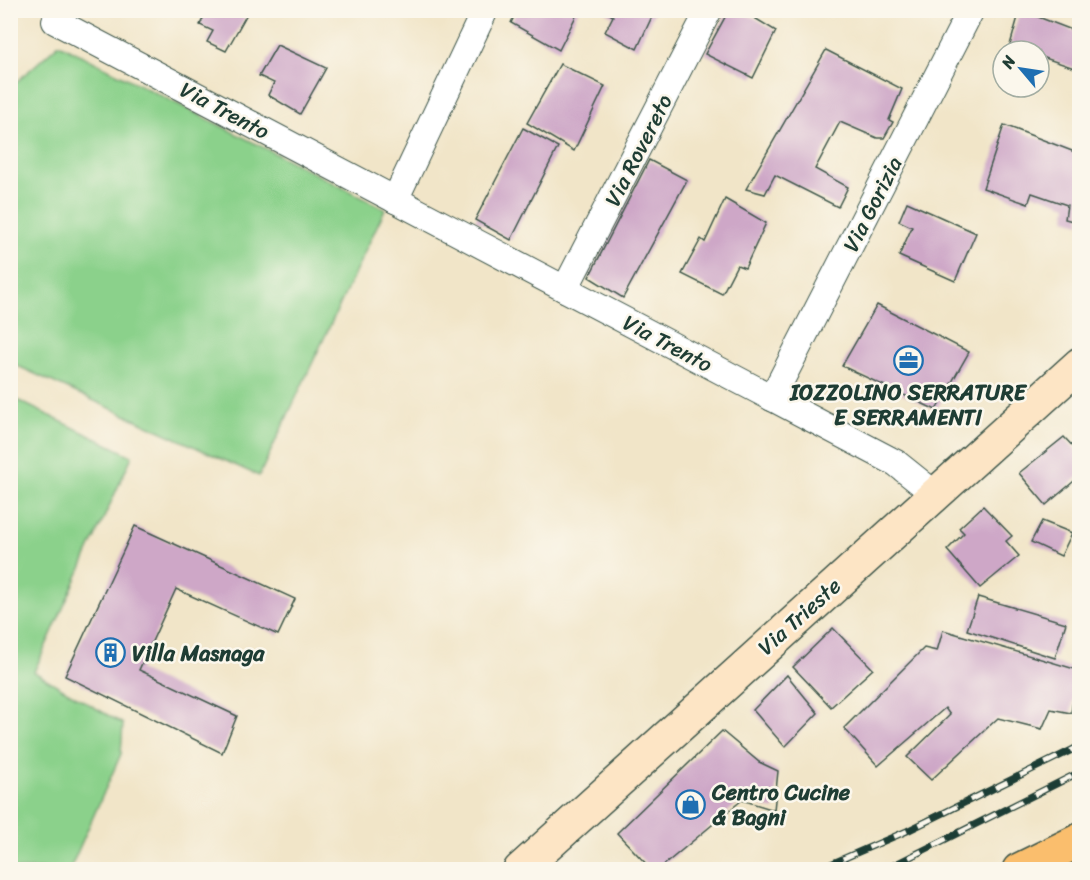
<svg xmlns="http://www.w3.org/2000/svg" width="1090" height="880" font-family="Sriracha,sans-serif">
  <style>
    .green { fill: #8bd18b; stroke: #558760; stroke-width: 1.5 }
    .building { fill: #cea7c7 }
    .lines { fill: none; stroke-linecap: round; stroke-linejoin: round }
    .street-casing { stroke: #3e564a; stroke-width: 28 }
    .secondary-casing { stroke: #3e564a; stroke-width: 36 }
    .primary-casing { stroke: #3e564a; stroke-width: 36 }
    .street { stroke: #fff; stroke-width: 26 }
    .secondary { stroke: #fde5c5; stroke-width: 33 }
    .primary { stroke: #fabe6d; stroke-width: 33 }
    .rail-casing { stroke: #1f3d34; stroke-width: 7 }
    .rail { stroke: #fbf7ec; stroke-width: 4.5; stroke-dasharray: 14; stroke-linecap: butt }
    .labels { text-anchor: middle; stroke-width: 5; stroke-linejoin: round; paint-order: stroke }
    .street-label { font-size: 22px; fill: #1f3d34; stroke: #fbf7ec }
    .poi-label { font-size: 22px; font-weight: bold; fill: #1f3d34; stroke: #fbf7ec; text-anchor: start }
  </style>
  <rect width="100%" height="100%" fill="#fbf7ec"/>
  <filter id="ink" filterUnits="userSpaceOnUse"><feTurbulence type="fractalNoise" baseFrequency=".0167" numOctaves="2"/><feDisplacementMap in="SourceGraphic" scale="12" xChannelSelector="R" yChannelSelector="G"/><feConvolveMatrix kernelMatrix="1 2 1 2 8 2 1 2 1" color-interpolation-filters="sRGB"/></filter>
  <filter id="wash" filterUnits="userSpaceOnUse"><feTurbulence type="fractalNoise" baseFrequency=".008" numOctaves="4" result="noise"/><feDisplacementMap in="SourceGraphic" scale="24" xChannelSelector="R" yChannelSelector="G"/><feGaussianBlur stdDeviation="1.35" result="paint"/><feColorMatrix in="noise" values="0 0 0 0 0 0 0 0 0 0 0 0 0 0 0 0 0 1.4 0 .05"/><feComposite in="paint" operator="in"/></filter>
  <g filter="url(#wash)">
    <rect width="100%" height="100%" fill="#f1e5c8"/>
    <!-- green -->
    <g class="green">
      <path d="M59,44L385,209L259,476L11,363V87Z"/>
      <path d="M11,397L132,456L34,672L123,724L121,754L70,869H11Z"/>
    </g>
    <g id="blocks">
      <!-- building -->
      <g class="building">
        <path d="M207,10L248,12L226,51L207,42L213,31L200,25Z"/>
        <path d="M517,10H579L559,50L511,23Z"/>
        <path d="M603,10H655L637,49L605,32L613,16Z"/>
        <path d="M729,10L753,17L776,31L753,78L705,54Z"/>
        <path d="M1020,10L1080,33V70L1039,56V51H1026L1010,45Z"/>
        <path d="M277,45L326,68L300,114L268,95L274,83L259,76Z"/>
        <path d="M826,50L902,89L889,120L893,122L884,138H877L840,122L815,169L848,187L838,207L775,175L765,194L746,189Z"/>
        <path d="M560,64L605,86L574,151L527,123Z"/>
        <path d="M1004,125L1080,154V223L1065,219L1067,205L1032,193L1028,204L983,188Z"/>
        <path d="M523,128L558,147L511,240L475,220Z"/>
        <path d="M649,160L687,180L623,298L589,277Z"/>
        <path d="M725,199L766,223L745,268L737,265L722,294L682,274L701,239L705,242Z"/>
        <path d="M907,202L976,233L955,281L899,256L912,227L899,221Z"/>
        <path d="M877,305L969,352L936,410L842,366Z"/>
        <path d="M1064,437L1080,454V476L1046,505L1019,473Z"/>
        <path d="M983,506L1012,536L1006,541L1019,556L980,588L947,550L964,533L959,528Z"/>
        <path d="M1042,521L1072,533L1061,556L1031,542Z"/>
        <path d="M135,526L295,599L278,635L176,589L139,670L237,716L222,753L65,676Z"/>
        <path d="M978,597L1066,623L1055,658L967,630Z"/>
        <path d="M833,628L873,669L831,707L793,667Z"/>
        <path d="M943,630L1078,670L1071,713L1051,709L1042,729L998,718L931,780L907,757L950,715L945,708L878,766L844,728L924,648L937,651Z"/>
        <path d="M787,675L818,713L785,747L753,710Z"/>
        <path d="M722,731L759,762L778,771L774,810L742,800L658,870H652L617,833Z"/>
      </g>
    </g>
  </g>
  <g filter="url(#ink)">
    <use href="#blocks" fill-opacity="0" stroke="#3e564a" stroke-width="1.5"/>
    <g class="lines">
      <defs>
        <g id="street">
          <path d="M55,21L896,463L936,495"/>
          <path d="M395,200L485,10"/>
          <path d="M565,289L709,10"/>
          <path d="M772,398L971,10"/>
        </g>
        <path id="secondary" d="M520,870L1080,364"/>
        <path id="primary" d="M1019,870L1080,840"/>
      </defs>
      <!-- street casing -->
      <use href="#street" class="street-casing"/>
      <!-- secondary casing -->
      <use href="#secondary" class="secondary-casing"/>
      <!-- primary casing -->
      <use href="#primary" class="primary-casing"/>
      <!-- street -->
      <use href="#street" class="street"/>
      <!-- secondary -->
      <use href="#secondary" class="secondary"/>
      <!-- primary -->
      <use href="#primary" class="primary"/>
      <defs>
        <g id="rail">
          <path d="M817,870L907,831L1080,746"/>
          <path d="M884,870L1080,772"/>
        </g>
      </defs>
      <!-- rail casing -->
      <use href="#rail" class="rail-casing"/>
      <!-- rail -->
      <use href="#rail" class="rail"/>
    </g>
  </g>
  <!-- icons -->
  <defs>
    <symbol id="office-ring" viewBox="-11 -11 22 22"><circle r="9.5" fill="#fbf7ec" stroke="#1f6fb2" stroke-width="1.5"/><path d="M-6-3h4V-5.5h4V-3h4V5H-6ZM-1-4.5V-3h2v-1.5ZM-6 0V1H6V0Z" fill="#1f6fb2"/></symbol>
    <symbol id="building-ring" viewBox="-11 -11 22 22"><circle r="9.5" fill="#fbf7ec" stroke="#1f6fb2" stroke-width="1.5"/><path d="M-4-6H4V6H1V3H-1V6H-4ZM-2.5-4.3h1.7v1.8h-1.7ZM.8-4.3h1.7v1.8H.8ZM-2.5-1h1.7V.8h-1.7ZM.8-1h1.7V.8H.8Z" fill="#1f6fb2"/></symbol>
    <symbol id="shop-ring" viewBox="-11 -11 22 22"><circle r="9.5" fill="#fbf7ec" stroke="#1f6fb2" stroke-width="1.5"/><path d="M-5-2.5h2.3a2.7 3.5 0 0 1 5.4 0H5L5.5 6h-11ZM-1.5-2.5h3a1.5 2.3 0 0 0-3 0Z" fill="#1f6fb2"/></symbol>
  </defs>
  <g fill-rule="evenodd">
    <use href="#office-ring" x="892" y="344" width="33" height="33"/>
    <use href="#building-ring" x="94" y="636" width="33" height="33"/>
    <use href="#shop-ring" x="674" y="788" width="33" height="33"/>
  </g>
  <g class="labels">
    <!-- street labels -->
    <g class="street-label">
      <text transform="translate(225 110) rotate(28)" y="8">Via Trento</text>
      <text transform="translate(638 150) rotate(-63)" y="8">Via Rovereto</text>
      <text transform="translate(872 204) rotate(-63)" y="8">Via Gorizia</text>
      <text transform="translate(668 343) rotate(28)" y="8">Via Trento</text>
      <text transform="translate(799 616) rotate(-42)" y="8">Via Trieste</text>
    </g>
    <!-- poi labels -->
    <g class="poi-label">
      <text x="908" y="400" text-anchor="middle">IOZZOLINO SERRATURE<tspan x="908" dy="25">E SERRAMENTI</tspan></text>
      <text x="132" y="661">Villa Masnaga</text>
      <text x="712" y="800">Centro Cucine<tspan x="712" dy="25">&amp; Bagni</tspan></text>
    </g>
  </g>
  <!-- margin -->
  <rect width="1090" height="880" fill="none" stroke="#fbf7ec" stroke-width="36"/>
  <!-- north arrow -->
  <g transform="translate(1021 69) rotate(299)"><circle r="28" fill="#fbf7ec" stroke="#a3ada2" stroke-width="1.5"/>
  <path d="M0-4.5L10 22L0 15L-10 22Z" fill="#1f6fb2"/>
  <text y="-9" font-size="16" font-weight="bold" text-anchor="middle" fill="#1f3d34">N</text>
  </g>
</svg>
